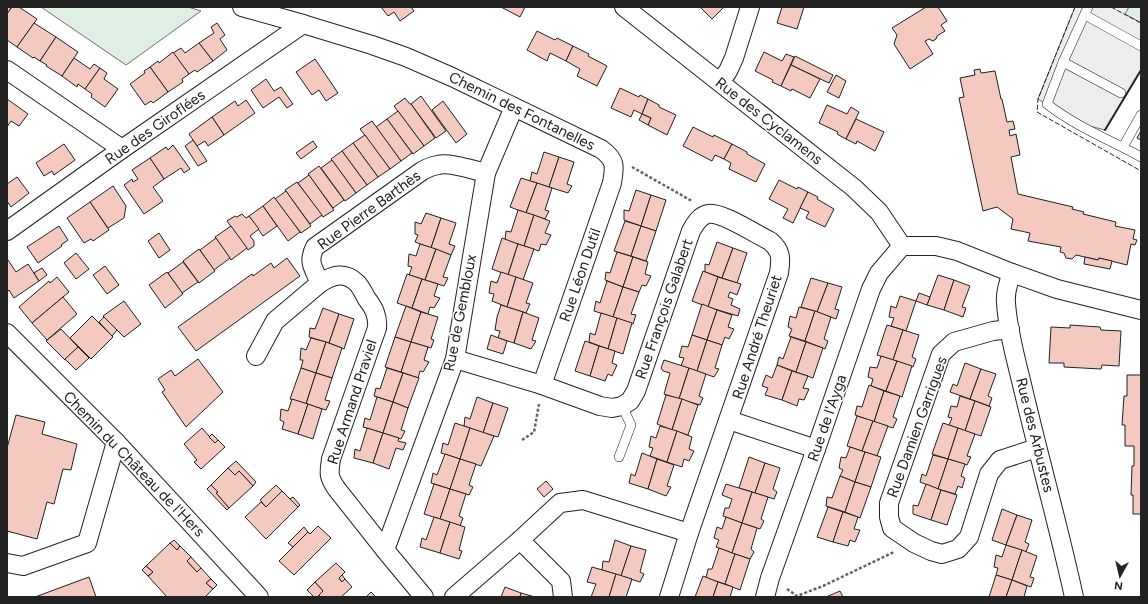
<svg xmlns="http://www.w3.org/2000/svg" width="1148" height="604" font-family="Figtree,sans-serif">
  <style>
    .green { fill: #e0efe3; stroke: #6f6f6f }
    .parking { fill: #ededed; stroke: #6f6f6f }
    .building { fill: #f3c9c0; stroke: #222 }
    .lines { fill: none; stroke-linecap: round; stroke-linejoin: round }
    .service-casing { stroke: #222; stroke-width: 10 }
    .minor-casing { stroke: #222; stroke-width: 20 }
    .path { stroke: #646464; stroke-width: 2.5; stroke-dasharray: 3 2; stroke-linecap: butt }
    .service { stroke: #fff; stroke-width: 9 }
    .minor { stroke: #fff; stroke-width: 18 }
    .fence { stroke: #222; stroke-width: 1; stroke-dasharray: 5 2; stroke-linecap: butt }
    .wall { stroke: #222; stroke-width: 2 }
    .labels { text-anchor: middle; stroke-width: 3; stroke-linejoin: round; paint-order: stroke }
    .street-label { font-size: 15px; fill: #222; stroke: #fff }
  </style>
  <rect width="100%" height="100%" fill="#fff"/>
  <!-- green -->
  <g class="green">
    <path d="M41,7H188L201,11L126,65Z"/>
    <path d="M1129,7H1141V23L1124,14Z"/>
  </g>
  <!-- parking -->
  <path class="parking" d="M1075,7H1129L1125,14L1141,23V70L1105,130L1074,122L1038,99Z"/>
  <!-- building -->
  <g class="building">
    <path d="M7,7L11,8L7,14Z"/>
    <path d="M12,7H19L37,19L17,47L7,40V14Z"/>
    <path d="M381,7H411L414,11L400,21L394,12L388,16Z"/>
    <path d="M501,7H525L520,17Z"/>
    <path d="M700,7H724L712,19Z"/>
    <path d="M782,7H804L797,29L777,23Z"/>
    <path d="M926,7H938L947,21L941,25L945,31L937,36L936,39L933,41L929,39L925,41L933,54L910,69L894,44L897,35L892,28Z"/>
    <path d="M34,23L56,37L40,61L34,57L33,58L17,47Z"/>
    <path d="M217,23L225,35L220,39L227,50L213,61L199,43L214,33L211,27Z"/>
    <path d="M537,31L555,40L557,38L573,46L566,61L550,53L547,61L527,50Z"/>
    <path d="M56,37L78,52L62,76L46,66L47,65L40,61Z"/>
    <path d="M199,43L213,61L197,72L195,70L189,74L173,53L181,48L185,53Z"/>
    <path d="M573,46L589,54L588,56L607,66L597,86L577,76L580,69L566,61Z"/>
    <path d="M173,52L189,74L182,79L183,82L168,92L150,67L158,61L159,63Z"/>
    <path d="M764,52L782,61L786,54L794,57L781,86L772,82L773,80L755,71Z"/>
    <path d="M795,56L833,75L829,83L791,65Z"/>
    <path d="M74,58L90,69L94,64L100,68L85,89L78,84L77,87L62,76Z"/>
    <path d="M315,59L338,93L326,101L319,90L312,95L296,72Z"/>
    <path d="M791,65L820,79L810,98L792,89L791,91L781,86Z"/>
    <path d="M150,67L168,92L153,103L151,101L145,105L130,84L145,73L144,71Z"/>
    <path d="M100,68L107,73L104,79L118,89L105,107L91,97L92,94L85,89Z"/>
    <path d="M980,69L981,73L995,71L1001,99H1002L1007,122L1013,121L1015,129L1009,130L1010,136L1016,134L1020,155L1011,157L1018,194L1073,207L1072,209L1084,212L1083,214L1116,222L1115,226L1135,230L1133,239L1137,240L1135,245L1131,244L1127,265L1099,258L1098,260L1076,255L1072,259L1066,258L1064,253L1060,252L1061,247L1028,241L1030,233L1011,229L1013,219L997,207L983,211L959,98L964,97L960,78L975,75L974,70Z"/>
    <path d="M836,75L846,81L839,98L827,92Z"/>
    <path d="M266,79L274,91L281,87L293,104L287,108L279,97L263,108L251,90Z"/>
    <path d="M620,88L639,97L640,95L648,99L642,114L634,110L631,117L611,108Z"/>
    <path d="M421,96L446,131L436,138L411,104Z"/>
    <path d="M405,98L410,104H411L435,138L424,146L394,106Z"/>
    <path d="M7,99L28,114L19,126L11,121L7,127Z"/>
    <path d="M648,99L659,105V107L676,115L667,135L648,125L651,118L642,114Z"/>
    <path d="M246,100L255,113L224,135L212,117L235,101L238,106Z"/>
    <path d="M443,101L467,134L456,143L432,110Z"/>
    <path d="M827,105L847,114L851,107L859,112L846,139L837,134L838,132L819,123Z"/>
    <path d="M398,111L424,146L413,154L387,119Z"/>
    <path d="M642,114L651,118L648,125L639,120Z"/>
    <path d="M212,117L224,135L208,146L205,141L197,146L189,134Z"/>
    <path d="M387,119L412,153L401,161L376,127Z"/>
    <path d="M856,119L884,132L875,151L857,141L856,144L846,139Z"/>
    <path d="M372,121L401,161L390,169L360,129Z"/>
    <path d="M693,127L713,137L714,135L732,144L724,159L715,155L712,161L683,146Z"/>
    <path d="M1141,131V140L1137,138Z"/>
    <path d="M365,135L390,169L378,177L353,143Z"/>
    <path d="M193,140L207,161L198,166L185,146Z"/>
    <path d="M313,141L317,147L301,159L296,153Z"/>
    <path d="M353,143L378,177L367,185L342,151Z"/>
    <path d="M64,144L75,160L54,175L52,171L44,176L36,163Z"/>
    <path d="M732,144L747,152V154L765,164L756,182L729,169L731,163L724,159Z"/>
    <path d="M173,145L190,169L184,173L181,168L164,179L150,158L166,147L168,150Z"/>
    <path d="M342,151L367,185L356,193L331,159Z"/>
    <path d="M544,152L559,157L549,187L530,181L532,172L537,174Z"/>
    <path d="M559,157L574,162L567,184L572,186L568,193L549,187Z"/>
    <path d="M150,158L164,179L153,187L163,201L144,214L124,185L132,179L133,182L138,179L132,170Z"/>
    <path d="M332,160L356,193L345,201L321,168Z"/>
    <path d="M319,166L344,200L333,208L308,174Z"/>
    <path d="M309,175L334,210L323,217L298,183Z"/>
    <path d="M17,177L29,193L11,207L7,201V184Z"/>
    <path d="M521,178L537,183L526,213L510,207Z"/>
    <path d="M779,180L797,189L798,187L808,192L793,223L783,218L788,209L769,199Z"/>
    <path d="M297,182L322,215L310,224L285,190Z"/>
    <path d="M537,183L552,188L545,210L549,211L545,219L526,213Z"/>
    <path d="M113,186L126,206L124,218L108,228L90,202Z"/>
    <path d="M636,190L651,195L641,226L624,220V210L629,211Z"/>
    <path d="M286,191L311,226L301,233L275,199Z"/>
    <path d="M808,192L818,197L817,199L834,209L825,227L806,218L809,212L800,208Z"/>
    <path d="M651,195L666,200L656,231L641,226Z"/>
    <path d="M274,197L300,232L288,241L263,206Z"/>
    <path d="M90,202L109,230L93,241L91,239L84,243L67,218Z"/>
    <path d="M263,206L277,226L263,236L249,216Z"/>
    <path d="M518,210L534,215L524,246L505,240L506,231L511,232Z"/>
    <path d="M426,213L441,218L431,248L415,242L418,235L415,234V222L421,224Z"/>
    <path d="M242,214L246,218L249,216L259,229L250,236L254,241V246L248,250L227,221L235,216L237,217Z"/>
    <path d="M534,215L550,221L545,233L551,235L546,245L541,244L539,251L524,246Z"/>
    <path d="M441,218L456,223L449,244L455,246L451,255L431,248Z"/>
    <path d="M625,221L641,226L631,256L614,251Z"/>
    <path d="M59,226L68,240L61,245L62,246L38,263L27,247Z"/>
    <path d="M231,226L247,248L231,260L215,237Z"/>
    <path d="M641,226L656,231L646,261L631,256Z"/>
    <path d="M159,233L170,250L159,258L148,241Z"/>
    <path d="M216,238L230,258L214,270L200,250Z"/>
    <path d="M502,238L518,244L508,275L492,269Z"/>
    <path d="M717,242L733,248L722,278L705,272V264L709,265Z"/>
    <path d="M420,244L436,249L425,280L409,275L412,267L408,266L409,254L416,256Z"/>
    <path d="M518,244L534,249L523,280L508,275Z"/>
    <path d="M733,248L747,253L737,283L722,278Z"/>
    <path d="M199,249L215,271L199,283L183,261Z"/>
    <path d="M436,249L451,255L443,277L448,278L444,286L425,280Z"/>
    <path d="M617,252L633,257L623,287L605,280L606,272L610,273Z"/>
    <path d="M76,253L89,269L76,279L64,263Z"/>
    <path d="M633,257L648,262L645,274L651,276L646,286L642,285L639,292L623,287Z"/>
    <path d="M1085,257L1098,260L1099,258L1112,261L1110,269L1084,264Z"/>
    <path d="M287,258L300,276L196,351L178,327L252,274L253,276L271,263L274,268Z"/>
    <path d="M8,260L16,272L28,264L39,281L14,298L9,290L7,292V261Z"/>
    <path d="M183,262L198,282L182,293L168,273Z"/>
    <path d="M105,266L119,285L107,294L93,275Z"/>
    <path d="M42,268L47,275L39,281L34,273Z"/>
    <path d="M703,271L718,277L708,307L692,301Z"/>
    <path d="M167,272L183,294L165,308L149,285Z"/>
    <path d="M501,272L516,277L507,307L492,301L494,294L489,293L491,281L497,283Z"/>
    <path d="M407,274L422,279L412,308L397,303Z"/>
    <path d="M938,275L954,280L944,310L927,305Z"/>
    <path d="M57,277L69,292L32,323L19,307L49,281L50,283Z"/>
    <path d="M516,277L533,283L526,303L530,304L526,313L507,307Z"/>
    <path d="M718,277L741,284L737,295L730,292L728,297L733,299L731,305L740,309L738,316L708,307Z"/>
    <path d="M811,278L828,283L817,312L801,307Z"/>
    <path d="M422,279L438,284L434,296L440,298L434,308L430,307L428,314L412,308Z"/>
    <path d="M954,280L970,286L962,307L966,308L963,317L944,310Z"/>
    <path d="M607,281L623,287L613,317L594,311L596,301L600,303Z"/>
    <path d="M828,283L842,287L835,309L839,310L836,319L817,312Z"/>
    <path d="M623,287L639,292L631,314L636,315L633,324L613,317Z"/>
    <path d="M919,293L930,297L927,305L916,301Z"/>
    <path d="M900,296L916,301L906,331L891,326L894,318L889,317L891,306L896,308Z"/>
    <path d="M63,297L77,314L47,340L32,323Z"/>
    <path d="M124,301L141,324L124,337L103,316Z"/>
    <path d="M702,304L717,310L707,340L692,335Z"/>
    <path d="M501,305L523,312L514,343L498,338L500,331L495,330L497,317Z"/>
    <path d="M406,306L421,312L411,342L395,337Z"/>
    <path d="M799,307L815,311L805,341L789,336L792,329L788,327L790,316L796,318Z"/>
    <path d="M323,308L339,314L329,343L309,337L310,328L315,329Z"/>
    <path d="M717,310L732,315L728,327L734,329L729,339L725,337L722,345L707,340Z"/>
    <path d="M815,311L831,317L824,339L828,341L825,349L805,341Z"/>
    <path d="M421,312L438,317L431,339L434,340L431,348L411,342Z"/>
    <path d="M523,312L539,318L532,340L536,341L531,349L514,343Z"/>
    <path d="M601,313L617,318L608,349L589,342L590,333L595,335Z"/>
    <path d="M339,314L354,319L344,349L329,343Z"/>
    <path d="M92,316L113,337L91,359L70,338Z"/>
    <path d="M104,317L117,330L112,336L99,322Z"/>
    <path d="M617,318L632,323L623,354L608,349Z"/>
    <path d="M887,325L903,330L893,360L877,355Z"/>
    <path d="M1070,325L1100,327L1101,330L1121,331L1119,366L1102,365L1101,369L1064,367V363H1049L1051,327L1070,328Z"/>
    <path d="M61,329L78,347L65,360L46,341Z"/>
    <path d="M903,330L919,335L912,357L916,359L913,367L893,360Z"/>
    <path d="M491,335L507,341L503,354L487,349Z"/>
    <path d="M692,335L707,340L697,371L681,366L684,358L679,357L682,346L688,347Z"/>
    <path d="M395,337L411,342L401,372L385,367Z"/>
    <path d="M791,337L806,342L796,372L777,365L779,357L783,359Z"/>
    <path d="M311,338L326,342L316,373L301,368L303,360H300L301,348L306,350Z"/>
    <path d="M707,340L722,345L715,368L719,369L714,377L697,371Z"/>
    <path d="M585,341L599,346L590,376L575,371Z"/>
    <path d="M326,342L342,348L332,378L316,373Z"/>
    <path d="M411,342L428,347L424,360L429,362L423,372L420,371L418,378L401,372Z"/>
    <path d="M806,342L823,348L813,378L796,372Z"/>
    <path d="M599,346L615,351L612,363L617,365L612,376L608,374L605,381L590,376Z"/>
    <path d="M78,347L89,358L76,370L65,359Z"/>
    <path d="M881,356L897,361L886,391L871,386L873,379L868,377L870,367L877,368Z"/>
    <path d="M198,359L223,392L186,427L162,392L165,390L158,379L171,370L175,376Z"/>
    <path d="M664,360L689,368L679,399L664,394L670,373L663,371L661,368Z"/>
    <path d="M897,361L912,366L902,397L886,391Z"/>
    <path d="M965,363L981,369L970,399L950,392L953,384L957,386Z"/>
    <path d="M777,365L792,371L782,400L765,395L768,388L762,386L766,375L772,378Z"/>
    <path d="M301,368L316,373L306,404L290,399Z"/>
    <path d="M387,368L403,373L393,402L374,396L376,388L380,389Z"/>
    <path d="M689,368L706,374L699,396L703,398L700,405L679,399Z"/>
    <path d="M981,369L996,374L988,396L992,398L989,406L970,399Z"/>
    <path d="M792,371L808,376L803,388L809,389L804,400L799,399L797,406L782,400Z"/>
    <path d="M316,373L332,378L325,400L330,401L326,410L306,404Z"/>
    <path d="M403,373L419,378L408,408L393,402Z"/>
    <path d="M1127,375H1141V514H1133V495H1131L1132,466H1134V446H1125V425H1122L1124,396H1127Z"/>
    <path d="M869,385L884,391L874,422L855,415L857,406L862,407Z"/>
    <path d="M884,391L900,396L893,417L897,419L893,428L874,422Z"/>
    <path d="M666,395L682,399L672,430L657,424Z"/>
    <path d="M960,396L975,401L965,431L949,425L952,418L948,417L951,406L957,407Z"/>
    <path d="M377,397L393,402L383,433L363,427L365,418L370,420Z"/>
    <path d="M477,397L493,403L483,433L464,426L465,417L470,419Z"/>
    <path d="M292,399L308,404L298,434L282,429L284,422L280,420L281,409L288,411Z"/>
    <path d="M682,399L698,405L688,435L672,430Z"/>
    <path d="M975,401L991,407L981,436L965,431Z"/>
    <path d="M393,402L408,408L401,430L405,431L401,439L383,433Z"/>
    <path d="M493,403L508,408L498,437L483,433Z"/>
    <path d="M308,404L322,409L313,439L298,434Z"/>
    <path d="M16,415L45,422L42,434L77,444L71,470L63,469L54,504L47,502L37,539L7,531V448Z"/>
    <path d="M857,416L873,421L862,451L847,446Z"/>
    <path d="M873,421L888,426L877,456L862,451Z"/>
    <path d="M455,423L470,428L460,459L441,453L443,443L448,445Z"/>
    <path d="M943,423L958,428L948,459L932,454Z"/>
    <path d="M660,426L677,431L667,462L650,456L653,448L649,447L651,436L656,438Z"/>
    <path d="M202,428L215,443L218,440L225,447L201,469L194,462L197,460L184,444Z"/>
    <path d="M367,428L383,433L373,463L354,458L355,449L360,451Z"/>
    <path d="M470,428L494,436L481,466L460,459Z"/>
    <path d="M958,428L975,434L967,456L971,457L967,465L948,459Z"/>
    <path d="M677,431L692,437L689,449L694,451L689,461L684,459L682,467L667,462Z"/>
    <path d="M383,433L399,438L398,441L406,443L403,450L396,448L389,469L373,463Z"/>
    <path d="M212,434L218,440L215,443L209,437Z"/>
    <path d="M850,447L865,452L855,482L840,476L843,470L839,468L841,457L846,458Z"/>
    <path d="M865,452L881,457L871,487L855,482Z"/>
    <path d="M642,453L657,459L648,489L629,483L631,474L635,476Z"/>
    <path d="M445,454L460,459L450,489L431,483L433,473L437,475Z"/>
    <path d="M933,455L948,459L938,489L920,482L922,474L926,476Z"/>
    <path d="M749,457L765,463L755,493L739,488Z"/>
    <path d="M460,459L476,464L469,485L473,487L469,495L450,489Z"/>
    <path d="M657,459L674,465L667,486L671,487L666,496L648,489Z"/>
    <path d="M948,459L965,464L961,476L965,478L962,488L958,486L955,494L938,489Z"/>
    <path d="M236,461L256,482L253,486L239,471L235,475L228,468Z"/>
    <path d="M765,463L780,468L773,489L777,492L774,499L755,493Z"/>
    <path d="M228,468L235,475L239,471L253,486L229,508L216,493L218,492L211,485Z"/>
    <path d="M840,476L855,482L845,512L826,506L827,497L832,498Z"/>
    <path d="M546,481L553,489L544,497L537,489Z"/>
    <path d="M855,482L871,487L860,518L845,512Z"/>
    <path d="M434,484L450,489L440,519L424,514Z"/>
    <path d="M726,484L752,492L742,523L723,516L725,508H729L732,499L722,495Z"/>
    <path d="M926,484L941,490L931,520L913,514V505L918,506Z"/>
    <path d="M211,485L218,492L216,493L229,508L227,510L207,489Z"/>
    <path d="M276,485L282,491L266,507L260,500Z"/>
    <path d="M450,489L466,494L459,516L463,518L460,526L440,519Z"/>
    <path d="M941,490L957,495L947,525L931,520Z"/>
    <path d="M282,491L298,507L266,539L245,517L261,502L266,507Z"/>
    <path d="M752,492L768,497L761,519L764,521L760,529L742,523Z"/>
    <path d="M293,497L300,505L298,507L290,499Z"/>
    <path d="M828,507L843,512L833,542L817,537Z"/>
    <path d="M1002,509L1017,515L1006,545L992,540Z"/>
    <path d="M843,512L858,517L854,529L860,530L855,542L850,540L848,546L833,542Z"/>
    <path d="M1017,515L1032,520L1025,542L1029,544L1026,552L1006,545Z"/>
    <path d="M434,517L450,522L440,553L420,547L422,538L426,540Z"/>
    <path d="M726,517L742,523L732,553L716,547L719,540L714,538L717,527L722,529Z"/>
    <path d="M450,522L465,527L459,550L462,551L459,559L440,553Z"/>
    <path d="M742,523L757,528L751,549L754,552L750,559L732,553Z"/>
    <path d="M318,526L331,538L294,575L279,561L308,532L310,534Z"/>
    <path d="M304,527L308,532L293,547L288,543Z"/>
    <path d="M174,540L180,546L177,550L170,543Z"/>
    <path d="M615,540L631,546L621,576L602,570L603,561L609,562Z"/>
    <path d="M170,543L177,550L180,546L191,557L187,561L197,572L201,568L211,579L206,583L213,589L205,597H167L148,576L153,572L146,566Z"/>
    <path d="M1006,545L1022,550L1012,580L996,575L998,568L994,567L996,555L1002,557Z"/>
    <path d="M631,546L646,550L640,572L644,574L640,582L621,576Z"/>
    <path d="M719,548L735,554L725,584L706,578L708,569H712Z"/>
    <path d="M1022,550L1037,556L1030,577L1034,578L1031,587L1012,580Z"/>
    <path d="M735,554L750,559L740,590L725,584Z"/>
    <path d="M191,557L201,568L197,572L187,561Z"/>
    <path d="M336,563L345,572L339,578L342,582L345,579L352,587L341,597H320L319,595L323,591L315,582Z"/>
    <path d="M146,566L153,572L148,576L142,570Z"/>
    <path d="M592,567L616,574L609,597H591L596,584L587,582Z"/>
    <path d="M616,574L632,579L626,597H609Z"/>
    <path d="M342,575L345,579L342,582L339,578Z"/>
    <path d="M996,575L1012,580L1006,597H989Z"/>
    <path d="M703,576L718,582L713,597H695Z"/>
    <path d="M89,577L96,597H35Z"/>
    <path d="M211,579L217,585L213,589L206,583Z"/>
    <path d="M1012,580L1027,586L1024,597H1006Z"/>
    <path d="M315,582L323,591L317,597H314L307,590Z"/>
    <path d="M718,582L733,587L730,597H713Z"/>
    <path d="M505,587L521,593L520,597H501Z"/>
    <path d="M840,591L843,597H826Z"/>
    <path d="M371,592L376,597H366Z"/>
    <path d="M521,593L535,597H520Z"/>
  </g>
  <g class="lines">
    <defs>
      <g id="service">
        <path d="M1088,7L1063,62L1047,104C1075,126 1110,140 1141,157"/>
        <path d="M1085,15L1141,46"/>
        <path d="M1063,62L1121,93"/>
        <path d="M1123,147L1141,115"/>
        <path d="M619,457L631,425L622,406"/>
      </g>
      <g id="minor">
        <path d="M242,7L303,24L372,45L406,57L452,77L601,149C616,160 615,166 612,183L542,385"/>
        <path d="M624,7L854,188L879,212L902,246"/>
        <path d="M7,70L122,149"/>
        <path d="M720,82L728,71L734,58L750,7"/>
        <path d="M7,231L122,149L303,24"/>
        <path d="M902,246H936L957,251L1012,273L1057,289L1141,310"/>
        <path d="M1012,273C1008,283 1005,293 1006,303C1008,333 1017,363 1024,393C1040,461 1059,528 1074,597"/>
        <path d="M320,283C333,275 345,271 357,283C361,287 364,294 367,299C374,308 378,316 377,328L331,459C329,473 328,476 336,488L385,550"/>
        <path d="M1010,329L993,331L954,342L941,354L889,503V517L892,528L914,543L931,551L942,554L958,549L969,537L989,474L1000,460L1037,448"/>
        <path d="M7,333L116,442L259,597"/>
        <path d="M256,356L275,321L320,283C314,269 307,262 315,247L422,171C427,168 432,166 438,165C449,162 473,170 486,173"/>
        <path d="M455,359L542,385L600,406L612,408L622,406L630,401L636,391L691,231C695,224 699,216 708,214C721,211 757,235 770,241C782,251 781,259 779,273L689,533L669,597"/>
        <path d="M729,420L816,449"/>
        <path d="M520,540L561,581L563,597"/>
        <path d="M7,563L23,566L87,543L116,442"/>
        <path d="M424,597L385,550L455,359L486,173L514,107"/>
        <path d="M454,597L520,540L560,503L583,500L689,533"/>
        <path d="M765,597L770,578L816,449L871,289L879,273L902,246"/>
      </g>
    </defs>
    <!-- service casing -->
    <use href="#service" class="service-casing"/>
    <!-- minor casing -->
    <use href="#minor" class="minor-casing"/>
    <!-- path -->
    <g class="path">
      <path d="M632,167L692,201"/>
      <path d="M522,440L534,432L539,404"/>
      <path d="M787,589L797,596L823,586L894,552"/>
    </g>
    <!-- service -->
    <use href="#service" class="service"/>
    <!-- minor -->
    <use href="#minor" class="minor"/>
    <!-- fence -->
    <g class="fence">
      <path d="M1075,7L1038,99L1037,112L1141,171"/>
      <path d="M1111,7L1141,23"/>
    </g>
    <!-- wall -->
    <path class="wall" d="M1105,130L1141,70"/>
  </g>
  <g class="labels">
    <!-- street labels -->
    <g class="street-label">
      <text transform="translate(522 111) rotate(26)" y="5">Chemin des Fontanelles</text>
      <text transform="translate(769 121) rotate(38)" y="5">Rue des Cyclamens</text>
      <text transform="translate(155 127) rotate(-35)" y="5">Rue des Giroflées</text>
      <text transform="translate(369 210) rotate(-36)" y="5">Rue Pierre Barthès</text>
      <text transform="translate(580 275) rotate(-71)" y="5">Rue Léon Dutil</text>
      <text transform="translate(664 309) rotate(-71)" y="5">Rue François Galabert</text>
      <text transform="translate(460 313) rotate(-79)" y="5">Rue de Gembloux</text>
      <text transform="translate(757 337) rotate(-72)" y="5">Rue André Theuriet</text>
      <text transform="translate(352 402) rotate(-72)" y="5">Rue Armand Praviel</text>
      <text transform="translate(827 418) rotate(-71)" y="5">Rue de l'Ayga</text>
      <text transform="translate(917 427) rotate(-70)" y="5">Rue Damien Garrigues</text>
      <text transform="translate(1035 435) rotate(76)" y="5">Rue des Arbustes</text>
      <text transform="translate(134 464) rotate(46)" y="5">Chemin du Château de l'Hers</text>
    </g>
  </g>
  <!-- border -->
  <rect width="1148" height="604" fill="none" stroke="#222222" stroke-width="16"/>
  <!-- north arrow -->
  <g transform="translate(1120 576) rotate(188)" stroke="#ffffff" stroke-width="3" paint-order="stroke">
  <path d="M0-3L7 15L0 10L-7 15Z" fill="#222222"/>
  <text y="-6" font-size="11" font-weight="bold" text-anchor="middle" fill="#222222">N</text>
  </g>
</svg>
